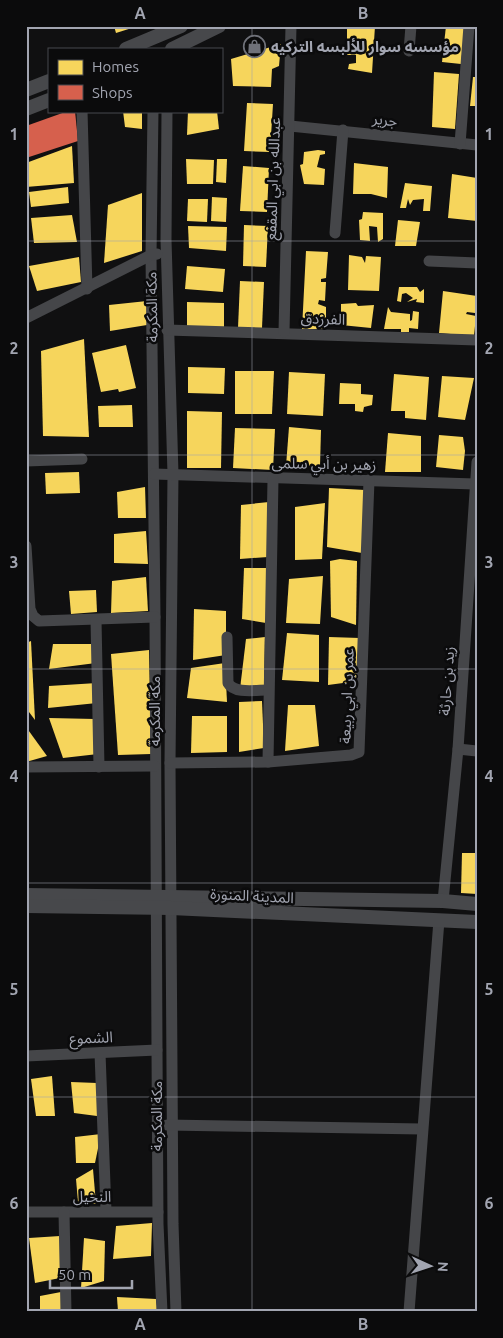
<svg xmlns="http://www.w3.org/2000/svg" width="503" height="1338" font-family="Ubuntu,'Noto Sans Arabic',sans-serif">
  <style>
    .homes { fill: #f6d55c }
    .shops { fill: #d6604d }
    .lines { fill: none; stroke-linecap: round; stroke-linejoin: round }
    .minor { stroke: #454649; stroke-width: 11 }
    .major { stroke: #47484b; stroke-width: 14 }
    .grid { fill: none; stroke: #a2a5b1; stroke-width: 1; stroke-opacity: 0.55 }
    .labels { text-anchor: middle; stroke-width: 5; stroke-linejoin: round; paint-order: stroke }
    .poi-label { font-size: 15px; font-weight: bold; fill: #a2a5b1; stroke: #0b0b0c; text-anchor: start }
    .street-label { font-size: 15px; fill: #a2a5b1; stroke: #0b0b0c }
    .neatline { fill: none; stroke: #a2a5b1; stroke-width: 2 }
    .grid-label { font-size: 16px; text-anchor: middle; font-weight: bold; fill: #a2a5b1 }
  </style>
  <rect width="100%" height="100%" fill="#101011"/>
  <!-- homes -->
  <g class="homes">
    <path d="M114,26H135V27L116,33Z"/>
    <path d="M347,26H375L372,73L348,69L349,64L356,63V55H347Z"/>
    <path d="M446,26H465L461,64L442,62Z"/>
    <path d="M281,44L279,66L272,69L271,87L233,86L231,59Z"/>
    <path d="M434,72L459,74L455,129L432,127Z"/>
    <path d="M473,77H477V106H470Z"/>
    <path d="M247,103L273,104L270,152L244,151Z"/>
    <path d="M123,111H142V129L125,127Z"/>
    <path d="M188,111H217L219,129L187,135Z"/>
    <path d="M72,146L74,183L26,187V163Z"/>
    <path d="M318,150L325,151V154L320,155L317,167L325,169L324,185L304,184L300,165L303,164L304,152Z"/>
    <path d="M186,159L214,160L213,184H187Z"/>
    <path d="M217,159H227L226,183L216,182Z"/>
    <path d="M354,163L388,167L387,198L371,194H353Z"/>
    <path d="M243,166L269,168L267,212L240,211Z"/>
    <path d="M452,174L477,178V221L448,218Z"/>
    <path d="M405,183L432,186L430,211H423L424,199L413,200L410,205L408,199L406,208H400Z"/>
    <path d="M68,187L69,203L31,207L29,192Z"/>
    <path d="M142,193V251L104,263L108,205Z"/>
    <path d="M212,197L227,198L226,222L211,221Z"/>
    <path d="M188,199H208L207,222L187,221Z"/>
    <path d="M363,212L383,213V239L378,242L377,227L369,226L370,241L360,240L359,220L362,219Z"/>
    <path d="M72,215L77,242L34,243L31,218Z"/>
    <path d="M398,220L420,222L416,246H395Z"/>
    <path d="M244,225L268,226L266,267L243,266Z"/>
    <path d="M188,226L227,227L226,251L189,248Z"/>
    <path d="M306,251L328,252L326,278L321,279V282H326L325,301L319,300L318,304L326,307V329H302Z"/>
    <path d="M349,255L362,257L365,263L366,256L381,257L379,291L348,290Z"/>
    <path d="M79,257L81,282L37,291L29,266Z"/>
    <path d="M187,266L225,269L223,292L185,289Z"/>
    <path d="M240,281L264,282L262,328H238Z"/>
    <path d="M399,287H417L420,292L424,289V303L416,302L417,299L407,302L413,298L406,293L402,294L401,302L397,301Z"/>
    <path d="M443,291L477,296L475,313L467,312L466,314L476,316L474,336L439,333Z"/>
    <path d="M147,301V325L110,331L109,305Z"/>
    <path d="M187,302L224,303V327H187Z"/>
    <path d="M356,303L358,306L374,305L371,328L341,325V304Z"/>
    <path d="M388,307L391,312L410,314V321L412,320L413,311L419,312L418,329L409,328V332H401V329H384Z"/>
    <path d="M84,339L89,437L43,436L41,351Z"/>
    <path d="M126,345L136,388L119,392L118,389L101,392L92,353Z"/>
    <path d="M188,367L225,368L224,394L188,393Z"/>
    <path d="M235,371H274L272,414H235Z"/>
    <path d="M289,372L325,374L323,416L287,414Z"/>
    <path d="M394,374L429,377L426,420L405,418V411H391Z"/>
    <path d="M442,376L474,378L465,420L438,417Z"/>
    <path d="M340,383L361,384V394L373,395L372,405L364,407L363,412L355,411V404H339Z"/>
    <path d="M132,405L133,427H99L98,406Z"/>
    <path d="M187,411L222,412L221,468H187Z"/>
    <path d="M289,427L321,430L320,466H286Z"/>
    <path d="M235,428L275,429L273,470L233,468Z"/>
    <path d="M388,433L421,436V472H385Z"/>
    <path d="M439,435L463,437L465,451L463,470L436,467Z"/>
    <path d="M79,472L80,493L46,494L45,473Z"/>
    <path d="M145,487L146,518H118L117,492Z"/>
    <path d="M329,488L365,490L362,553L327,547Z"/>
    <path d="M269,502L268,557L240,559L241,505Z"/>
    <path d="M325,503L322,559L295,560V507Z"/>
    <path d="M146,531L148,564L114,563V534Z"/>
    <path d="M340,559L357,561L356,625L331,617L330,561Z"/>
    <path d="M244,568H268L266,623L242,619Z"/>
    <path d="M323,576L320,624L286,623L289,579Z"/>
    <path d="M146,577L148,611L111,613L112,581Z"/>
    <path d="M96,590L97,612L71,614L69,591Z"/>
    <path d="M194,609L226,611V655L193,660Z"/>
    <path d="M287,633L319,635V682L282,680Z"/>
    <path d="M265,637L264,688L240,689L246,639Z"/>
    <path d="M329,637L360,638L358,681L328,685Z"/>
    <path d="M31,641L35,720L26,708V643Z"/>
    <path d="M53,644H92L96,663L49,669Z"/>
    <path d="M149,650L151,754L118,755L111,654Z"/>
    <path d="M225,663L227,702L187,698L191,668Z"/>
    <path d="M97,683V703L48,708L49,686Z"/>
    <path d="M262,701L264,748L239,752V702Z"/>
    <path d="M288,705H315L319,746L285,751Z"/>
    <path d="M192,716H227V752L191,753Z"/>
    <path d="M49,718L95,719L98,754L63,758Z"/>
    <path d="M26,727L47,756L26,762Z"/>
    <path d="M462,853H477V894L461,893Z"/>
    <path d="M52,1076L55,1116H36L31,1079Z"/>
    <path d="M71,1082L97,1083V1116L74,1113Z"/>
    <path d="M101,1134L95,1163H76L75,1137Z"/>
    <path d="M93,1169L96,1204L78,1202L76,1179Z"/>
    <path d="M152,1223L151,1256L113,1259L116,1226Z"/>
    <path d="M60,1236V1278L35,1283L29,1238Z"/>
    <path d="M84,1238L105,1241L104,1281L81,1288Z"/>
    <path d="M61,1292V1312H40V1296Z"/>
    <path d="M117,1297L156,1299L158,1312H118Z"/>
  </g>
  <!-- shops -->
  <path class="shops" d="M68,111H75L78,141L26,158V126Z"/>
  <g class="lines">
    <!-- minor -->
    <g class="minor">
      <path d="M409,51L411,26"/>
      <path d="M82,111L87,289"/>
      <path d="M153,111L151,255L155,617L157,1050L158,1224L162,1312"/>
      <path d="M167,111L166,240L173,474L170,763L173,1224L176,1312"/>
      <path d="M290,126L477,145"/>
      <path d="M460,144L469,26"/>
      <path d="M335,233L343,130"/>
      <path d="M429,261L477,263"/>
      <path d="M26,318L151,255L157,254"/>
      <path d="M167,330L477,340"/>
      <path d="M284,332L291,26"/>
      <path d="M26,461L82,459"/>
      <path d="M154,474L475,484"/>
      <path d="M26,546L30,609L33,616L39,621L155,617"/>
      <path d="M96,620L99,767"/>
      <path d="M227,637L228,683C234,694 256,690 268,690"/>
      <path d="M458,749L477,751"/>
      <path d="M268,762L273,479"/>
      <path d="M170,763L268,762L351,755L359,752L369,480"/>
      <path d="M26,767L155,766"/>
      <path d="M443,901L458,749L477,462"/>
      <path d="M100,1053L106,1211"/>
      <path d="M26,1056L157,1050"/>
      <path d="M167,1125L422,1129"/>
      <path d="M26,1212H158"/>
      <path d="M64,1212L66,1312"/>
      <path d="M409,1312L439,920"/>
    </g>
    <!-- major -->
    <g class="major">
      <path d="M126,49L181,26"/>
      <path d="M172,49L219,26"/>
      <path d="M26,90L49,81"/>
      <path d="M26,109L49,100"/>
      <path d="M26,895L443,901L477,904"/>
      <path d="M26,906L171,908L477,922"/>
    </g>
  </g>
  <!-- grid -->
  <path class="grid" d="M252,26V1312M26,241H477M26,455H477M26,669H477M26,883H477M26,1097H477"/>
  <!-- icons -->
  <defs>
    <symbol id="shop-ring" viewBox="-11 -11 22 22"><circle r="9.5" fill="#0b0b0c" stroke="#6f7179" stroke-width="1.5"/><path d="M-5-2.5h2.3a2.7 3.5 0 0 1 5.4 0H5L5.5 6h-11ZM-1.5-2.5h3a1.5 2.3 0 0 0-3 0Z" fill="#6f7179"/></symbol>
  </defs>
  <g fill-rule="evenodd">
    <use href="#shop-ring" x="242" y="34" width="25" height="25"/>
  </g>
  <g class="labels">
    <!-- poi labels -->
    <g class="poi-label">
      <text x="271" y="52">مؤسسه سوار للألبسه التركيه</text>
    </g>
    <!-- street labels -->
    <g class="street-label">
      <text transform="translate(385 120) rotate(7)" y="5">جرير</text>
      <text transform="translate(273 179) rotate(-88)" y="5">عبدالله بن ابي المقفع</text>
      <text transform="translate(152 307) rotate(-91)" y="5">مكة المكرمة</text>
      <text transform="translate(323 319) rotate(2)" y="5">الفرزدق</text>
      <text transform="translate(324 464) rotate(1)" y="5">زهير بن أبي سلمى</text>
      <text transform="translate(447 681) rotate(-86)" y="5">زيد بن حارثة</text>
      <text transform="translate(347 696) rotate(-88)" y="5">عمر بن ابي ربيعة</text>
      <text transform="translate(155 711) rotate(-90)" y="5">مكة المكرمة</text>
      <text transform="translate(252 896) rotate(3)" y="5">المدينة المنورة</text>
      <text transform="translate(91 1038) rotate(-2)" y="5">الشموع</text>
      <text transform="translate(157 1116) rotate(-90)" y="5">مكة المكرمة</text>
      <text x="92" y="1202">النخيل</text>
    </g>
  </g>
  <!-- border -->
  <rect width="503" height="1338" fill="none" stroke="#0b0b0c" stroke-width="55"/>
  <!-- legend -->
  <rect x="48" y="48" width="175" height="65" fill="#0b0b0c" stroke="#47494e"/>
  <rect x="58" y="60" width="25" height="15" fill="#f6d55c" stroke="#47494e"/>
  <text x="92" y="72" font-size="15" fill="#a2a5b1">Homes</text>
  <rect x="58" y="85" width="25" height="15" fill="#d6604d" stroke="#47494e"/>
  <text x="92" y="98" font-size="15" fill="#a2a5b1">Shops</text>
  <!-- north arrow -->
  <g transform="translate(430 1266) rotate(93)" stroke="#0b0b0c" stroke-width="4" paint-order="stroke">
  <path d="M0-4L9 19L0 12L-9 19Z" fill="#a2a5b1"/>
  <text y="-8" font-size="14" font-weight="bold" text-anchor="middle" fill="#a2a5b1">N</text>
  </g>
  <!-- scale -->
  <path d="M50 1280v8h82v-8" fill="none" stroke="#a2a5b1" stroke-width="2.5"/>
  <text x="58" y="1280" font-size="15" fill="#a2a5b1" stroke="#0b0b0c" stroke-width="4" paint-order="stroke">50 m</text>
  <rect x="28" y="28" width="448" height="1282" class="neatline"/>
  <g class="grid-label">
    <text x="140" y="19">A</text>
    <text x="363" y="19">B</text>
    <text x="14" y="140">1</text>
    <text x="489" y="140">1</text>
    <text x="14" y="354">2</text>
    <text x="489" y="354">2</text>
    <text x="14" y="568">3</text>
    <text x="489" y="568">3</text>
    <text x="14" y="782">4</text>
    <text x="489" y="782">4</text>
    <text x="14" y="995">5</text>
    <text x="489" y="995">5</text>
    <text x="14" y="1209">6</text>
    <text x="489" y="1209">6</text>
    <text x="140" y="1330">A</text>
    <text x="363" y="1330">B</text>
  </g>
</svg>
